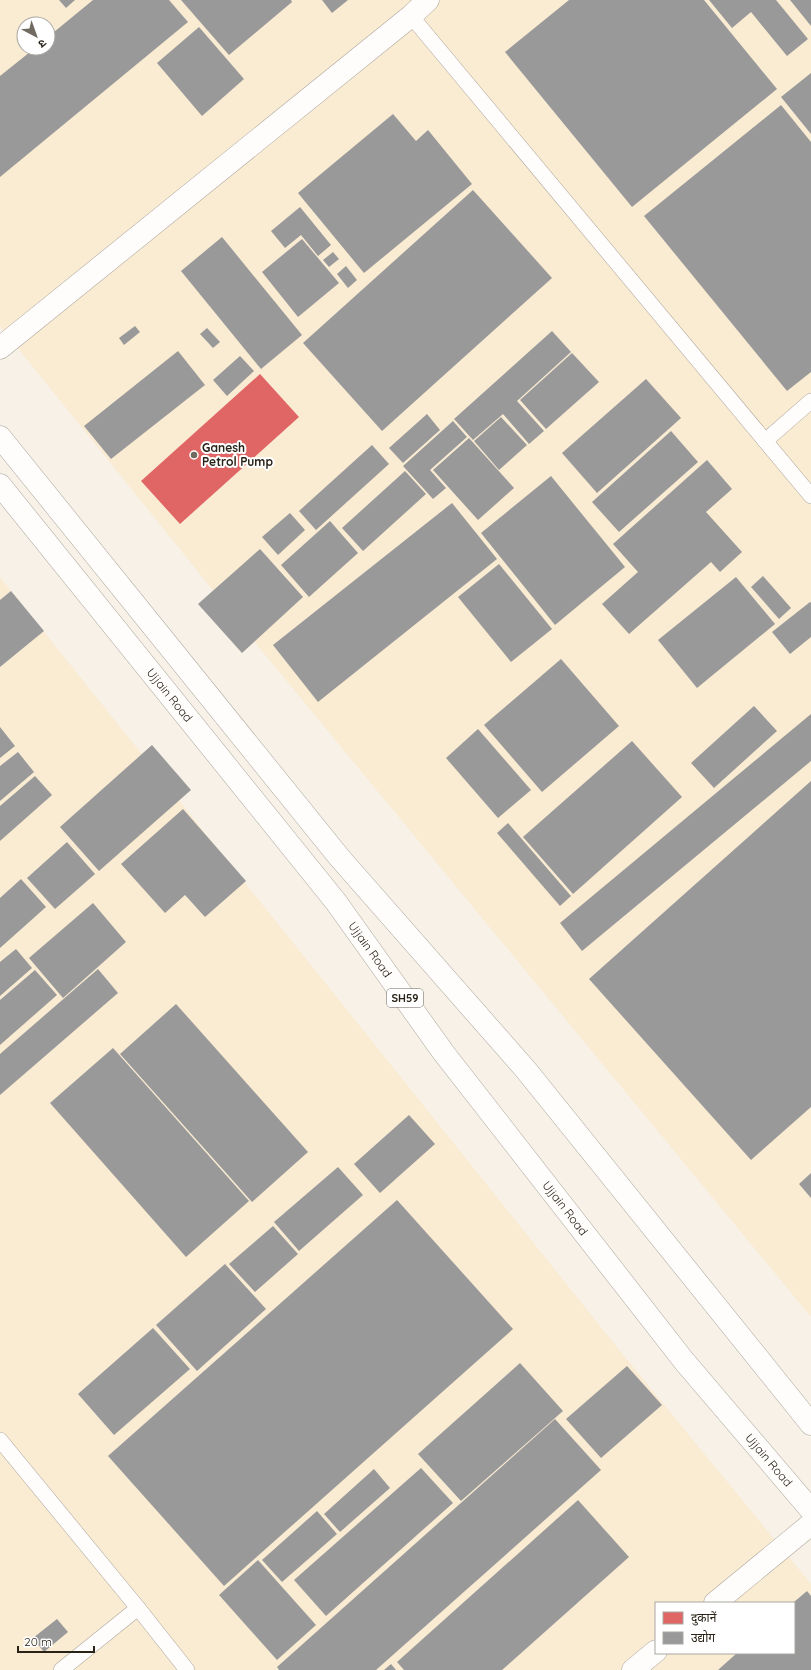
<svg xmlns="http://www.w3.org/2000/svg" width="811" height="1670" font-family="Quicksand,'Noto Sans Devanagari',sans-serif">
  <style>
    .built { fill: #faebd3; fill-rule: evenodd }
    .shops { fill: #e06666 }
    .industry { fill: #999 }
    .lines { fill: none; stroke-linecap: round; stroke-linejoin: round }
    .lane-casing { stroke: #aca69d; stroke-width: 16 }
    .street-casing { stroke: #aca69d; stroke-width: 23 }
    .secondary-casing { stroke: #aca69d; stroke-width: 23 }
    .primary-casing { stroke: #aca69d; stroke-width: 23 }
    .lane { stroke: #fefdfb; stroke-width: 15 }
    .street { stroke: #fefdfb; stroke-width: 22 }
    .secondary { stroke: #fefdfb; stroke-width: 22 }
    .primary { stroke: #fefdfb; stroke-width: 22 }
    .poi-dot { fill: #706a60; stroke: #fff; stroke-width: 1.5 }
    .labels { text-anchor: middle; stroke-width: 4; stroke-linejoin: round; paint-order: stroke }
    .shield { fill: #fff; stroke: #68645d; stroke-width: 1 }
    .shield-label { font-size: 11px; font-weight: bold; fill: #282217 }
    .poi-label { font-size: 12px; font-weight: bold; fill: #282217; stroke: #fff; text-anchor: start }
    .street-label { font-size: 12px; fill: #282217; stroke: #fff }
  </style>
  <rect width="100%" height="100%" fill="#f7f1e7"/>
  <!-- built -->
  <g class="built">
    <path d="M0,0H811V1317L257,645L0,326ZM24,24H48V48H24Z"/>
    <path d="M0,577L625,1357L811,1584V1670H0ZM656,1603H794V1653H656Z"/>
  </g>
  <!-- shops -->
  <path class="shops" d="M260,374L299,417L180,524L141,481Z"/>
  <!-- industry -->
  <g class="industry">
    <path d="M59,0H75L66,8Z"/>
    <path d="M93,0H169L188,22L0,177V76L35,48H48V37Z"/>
    <path d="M181,0H291L292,2L229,55Z"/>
    <path d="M322,0H348L332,13Z"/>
    <path d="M569,0H704L777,89L632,207L505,52Z"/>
    <path d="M709,0H776L808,39L787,56L751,12L732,28Z"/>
    <path d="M790,0H811V26Z"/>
    <path d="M199,27L244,79L202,116L157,63Z"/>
    <path d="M811,73V134L781,97Z"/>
    <path d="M781,105L811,142V372L787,391L644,216Z"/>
    <path d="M393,114L416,141L428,130L472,184L364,273L298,193Z"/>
    <path d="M473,190L552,278L382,431L303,343Z"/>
    <path d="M300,207L331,245L318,256L301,235L285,248L271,231Z"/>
    <path d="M222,237L302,335L261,369L181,271Z"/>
    <path d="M302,239L339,283L298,317L262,272Z"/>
    <path d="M333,252L339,259L329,267L323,260Z"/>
    <path d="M346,266L357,280L348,288L337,274Z"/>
    <path d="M135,326L140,332L124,345L119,338Z"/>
    <path d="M207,328L220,342L213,348L200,334Z"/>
    <path d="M552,331L571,352L517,401L544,431L529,444L503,414L473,440L454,419Z"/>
    <path d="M178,351L205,385L111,459L84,426Z"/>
    <path d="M572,353L599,382L546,429L520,400Z"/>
    <path d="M240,356L254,371L227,396L213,380Z"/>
    <path d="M646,379L681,418L597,493L562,453Z"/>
    <path d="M427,414L440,430L403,463L389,448Z"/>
    <path d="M501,417L527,445L499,470L474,441Z"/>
    <path d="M453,421L467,437L430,470L446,488L433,499L403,466Z"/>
    <path d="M671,431L698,462L619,532L592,502Z"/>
    <path d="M469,438L514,488L478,520L433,470Z"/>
    <path d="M372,445L389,464L316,530L299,511Z"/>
    <path d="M707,460L732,489L706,512L742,552L720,572L711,562L629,634L602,604L638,572L613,544Z"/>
    <path d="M405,471L426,494L363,551L342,528Z"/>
    <path d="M551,476L625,567L555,625L481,533Z"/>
    <path d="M452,503L497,559L318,702L273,645Z"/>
    <path d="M290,513L305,530L278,555L262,537Z"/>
    <path d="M330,521L358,553L309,597L281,565Z"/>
    <path d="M260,549L303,597L242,653L198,604Z"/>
    <path d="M499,564L552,629L511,662L458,597Z"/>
    <path d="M763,576L791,608L779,619L751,587Z"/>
    <path d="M736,577L775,624L697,688L658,640Z"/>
    <path d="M11,591L44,631L0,667V600Z"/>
    <path d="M810,602L811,603V637L790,654L772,632Z"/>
    <path d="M561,659L619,726L542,792L484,725Z"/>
    <path d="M754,706L777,731L714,788L691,763Z"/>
    <path d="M811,714V761L582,951L560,923Z"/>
    <path d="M0,727L15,746L0,758Z"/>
    <path d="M478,729L531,790L498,818L446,758Z"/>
    <path d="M632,741L682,797L573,894L523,837Z"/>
    <path d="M152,745L191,790L99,871L60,827Z"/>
    <path d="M18,752L34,772L0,801V766Z"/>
    <path d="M35,776L52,795L0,841V806Z"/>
    <path d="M811,781V1107L751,1160L589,979Z"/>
    <path d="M183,809L246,881L205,917L185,895L165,913L121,864Z"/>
    <path d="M508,823L571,896L560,906L497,833Z"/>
    <path d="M67,842L95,874L55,909L27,878Z"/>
    <path d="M21,879L46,907L0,948V898Z"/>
    <path d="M93,903L126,942L63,998L29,958Z"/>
    <path d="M16,949L32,968L0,996V962Z"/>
    <path d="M98,969L118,993L0,1095V1054Z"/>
    <path d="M35,970L57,995L0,1045V1000Z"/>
    <path d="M176,1004L308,1152L252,1202L120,1054Z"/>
    <path d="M113,1048L249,1201L186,1257L50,1103Z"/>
    <path d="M409,1115L435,1144L380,1193L354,1164Z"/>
    <path d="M338,1167L363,1195L299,1251L274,1222Z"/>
    <path d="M811,1173V1198L799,1184Z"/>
    <path d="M397,1200L513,1329L224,1586L108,1456Z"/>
    <path d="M273,1226L298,1254L255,1292L229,1264Z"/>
    <path d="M225,1264L266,1309L197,1371L156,1325Z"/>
    <path d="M153,1328L190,1369L114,1435L78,1394Z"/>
    <path d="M520,1363L563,1411L461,1501L418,1454Z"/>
    <path d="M627,1366L662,1405L601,1458L566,1419Z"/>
    <path d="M555,1419L601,1470L376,1670H279L277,1667Z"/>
    <path d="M421,1468L453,1503L326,1616L294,1580Z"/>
    <path d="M374,1469L390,1488L340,1532L324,1514Z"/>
    <path d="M578,1500L629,1557L502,1670H404L397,1662Z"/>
    <path d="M317,1511L337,1534L282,1582L262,1560Z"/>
    <path d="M258,1560L316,1625L277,1660L219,1595Z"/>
    <path d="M807,1591L811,1596V1670H718L737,1653H794V1602Z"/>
    <path d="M57,1619L68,1632L44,1652L33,1638Z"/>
    <path d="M391,1664L396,1670H384Z"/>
  </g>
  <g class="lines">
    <defs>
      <g id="lane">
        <path d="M411,16L811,496"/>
        <path d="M765,441L811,401"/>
        <path d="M0,1440L138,1608L187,1670"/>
        <path d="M61,1670L138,1608"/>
      </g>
      <path id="street" d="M0,348L411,16L428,0"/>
      <g id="secondary">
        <path d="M715,1603L811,1524"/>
        <path d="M633,1670L656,1651"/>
      </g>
      <g id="primary">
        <path d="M0,437L339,857L526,1070L811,1424"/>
        <path id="s1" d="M0,485L336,902L443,1052L684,1361L811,1510"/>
      </g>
    </defs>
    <!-- lane casing -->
    <use href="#lane" class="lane-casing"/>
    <!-- street casing -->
    <use href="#street" class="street-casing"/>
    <!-- secondary casing -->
    <use href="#secondary" class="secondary-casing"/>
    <!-- primary casing -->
    <use href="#primary" class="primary-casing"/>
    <!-- lane -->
    <use href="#lane" class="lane"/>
    <!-- street -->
    <use href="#street" class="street"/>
    <!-- secondary -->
    <use href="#secondary" class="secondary"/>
    <!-- primary -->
    <use href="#primary" class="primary"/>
  </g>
  <!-- markers -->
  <circle class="poi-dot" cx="194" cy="455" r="4"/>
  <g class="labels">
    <!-- shield labels -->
    <rect class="shield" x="387" y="989" width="36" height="18" rx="3"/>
    <g class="shield-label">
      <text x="405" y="1002">SH59</text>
    </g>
    <!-- poi labels -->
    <g class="poi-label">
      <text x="202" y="452">Ganesh<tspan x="202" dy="14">Petrol Pump</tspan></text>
    </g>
    <!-- street labels -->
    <g class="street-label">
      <text dy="4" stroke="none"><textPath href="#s1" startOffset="270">Ujjain Road</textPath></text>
      <text dy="4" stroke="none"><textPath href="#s1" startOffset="594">Ujjain Road</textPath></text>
      <text dy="4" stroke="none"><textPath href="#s1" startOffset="918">Ujjain Road</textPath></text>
      <text dy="4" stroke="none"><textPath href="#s1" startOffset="1242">Ujjain Road</textPath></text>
    </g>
  </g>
  <!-- legend -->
  <rect x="655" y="1602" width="140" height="52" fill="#ffffff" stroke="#a9a7a2"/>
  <rect x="663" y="1612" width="20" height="12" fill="#e06666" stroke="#a9a7a2"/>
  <text x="691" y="1622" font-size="12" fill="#282217">दुकानें</text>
  <rect x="663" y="1632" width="20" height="12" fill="#999999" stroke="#a9a7a2"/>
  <text x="691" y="1642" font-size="12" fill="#282217">उद्योग</text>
  <!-- north arrow -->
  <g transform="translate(36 36) rotate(139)"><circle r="19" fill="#ffffff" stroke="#a9a7a2"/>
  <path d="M0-3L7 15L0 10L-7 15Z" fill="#706a60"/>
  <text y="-6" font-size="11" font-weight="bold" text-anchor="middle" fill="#282217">उ</text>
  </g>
  <!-- scale -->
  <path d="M18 1646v6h76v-6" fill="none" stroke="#282217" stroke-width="2"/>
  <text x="24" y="1646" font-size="12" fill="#282217" stroke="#ffffff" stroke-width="3" paint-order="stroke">20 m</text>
</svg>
